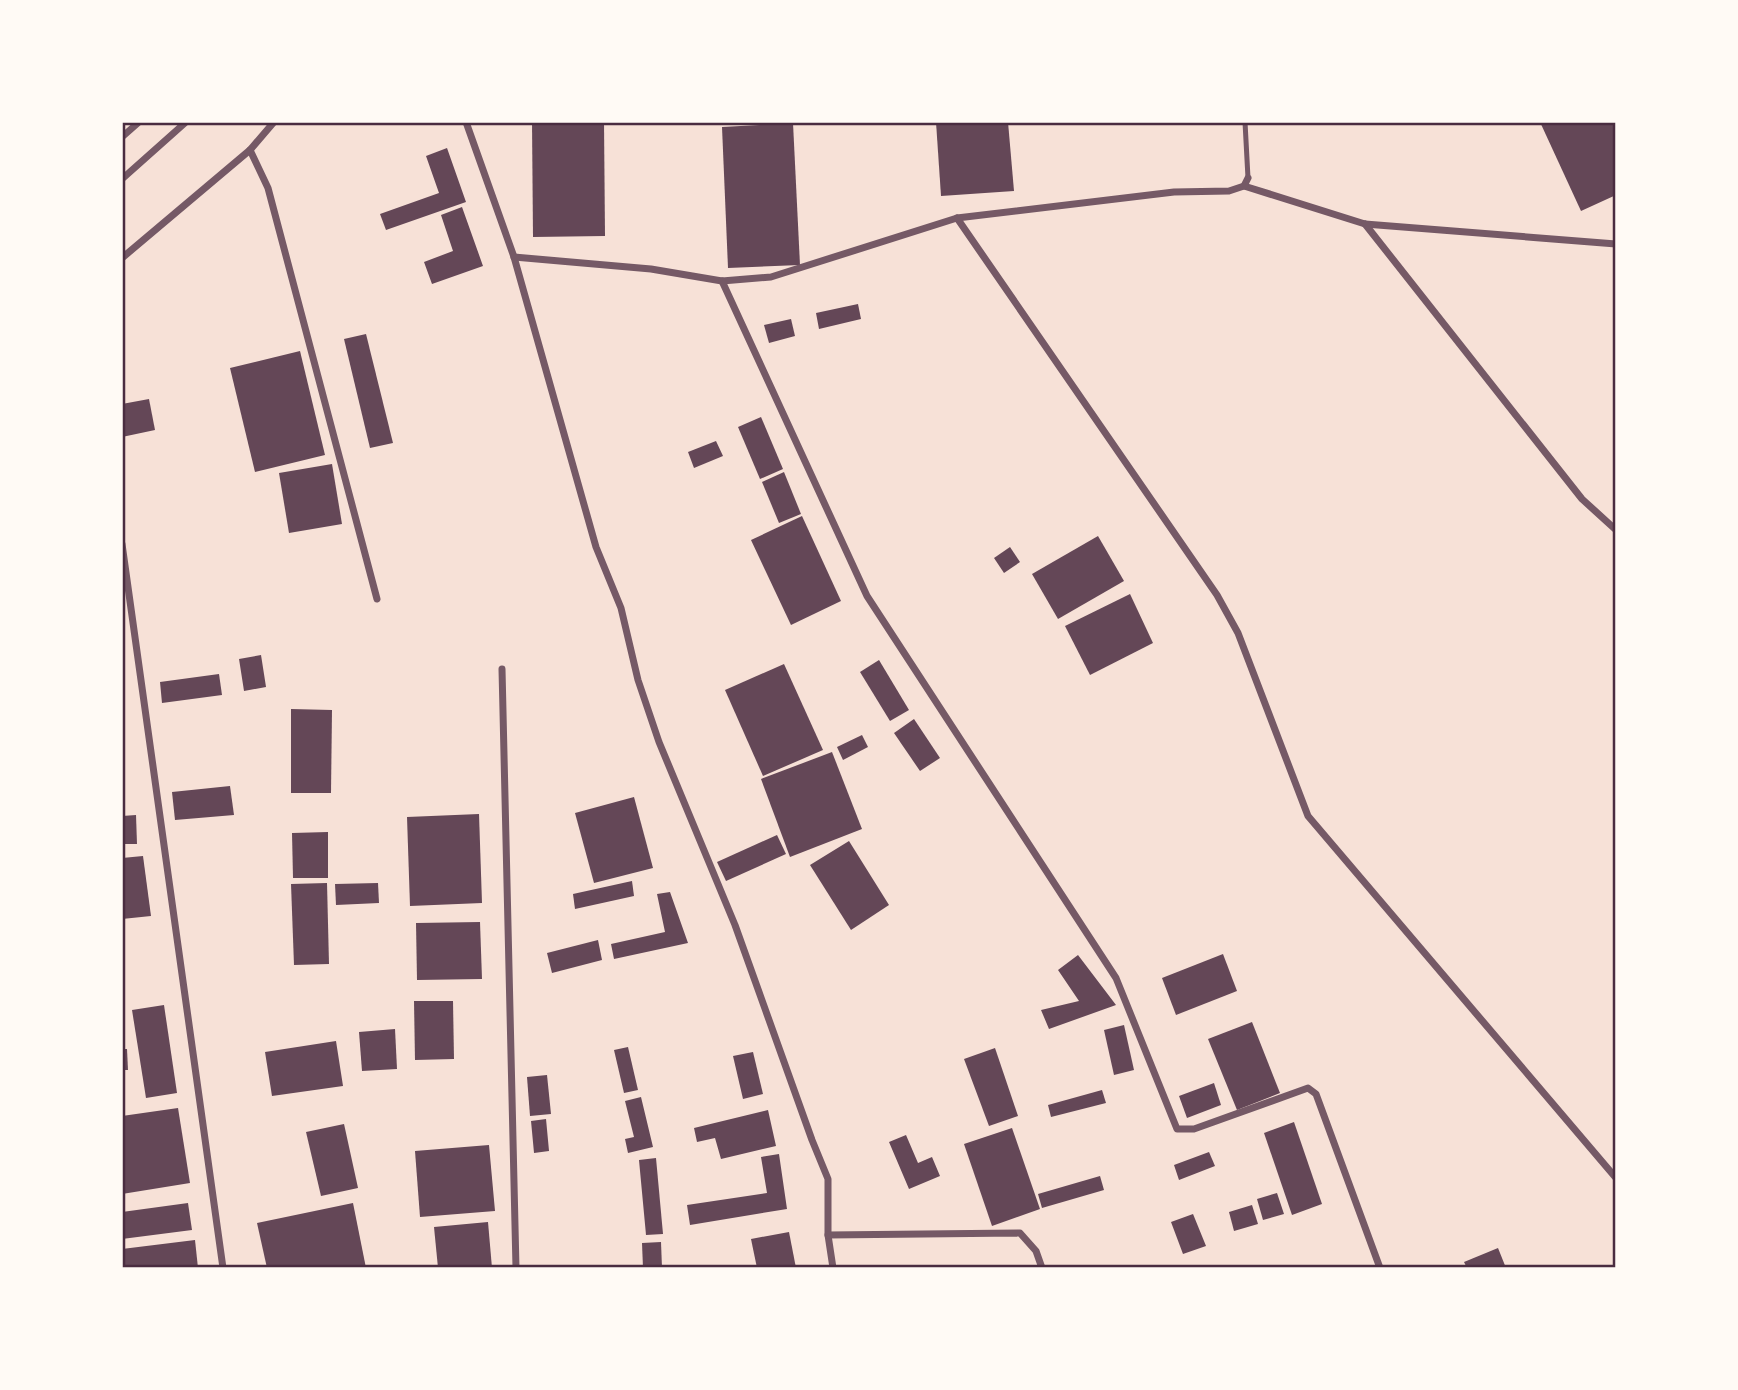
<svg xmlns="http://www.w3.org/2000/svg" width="1738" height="1390" font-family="'Playfair Display',serif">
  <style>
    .building { fill: #644757 }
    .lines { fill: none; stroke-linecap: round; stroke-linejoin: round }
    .service { stroke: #755966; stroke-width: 5 }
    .minor { stroke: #755966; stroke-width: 7 }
    .neatline { fill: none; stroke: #4a2c40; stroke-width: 2.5 }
  </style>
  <rect width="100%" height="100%" fill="#f7e1d7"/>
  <!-- building -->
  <g class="building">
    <path d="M532,122H604L605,236L533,237Z"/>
    <path d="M936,122H1008L1014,191L941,196Z"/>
    <path d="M1540,122H1616V195L1581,211Z"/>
    <path d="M793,123L800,265L728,268L722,127Z"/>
    <path d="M447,148L466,202L386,230L380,214L439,193L426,156Z"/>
    <path d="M462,207L483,266L432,284L424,262L453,251L441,215Z"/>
    <path d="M858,304L861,319L819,329L816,313Z"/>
    <path d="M791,319L795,336L769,343L764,325Z"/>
    <path d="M366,334L393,443L370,448L344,339Z"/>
    <path d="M300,351L325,455L255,472L230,368Z"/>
    <path d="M149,399L155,430L122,437V404Z"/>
    <path d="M761,417L783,469L760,479L738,427Z"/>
    <path d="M716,441L723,456L694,468L688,452Z"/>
    <path d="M332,464L342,524L289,533L279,473Z"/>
    <path d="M784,472L801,514L779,523L762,482Z"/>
    <path d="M802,516L841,601L791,625L751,540Z"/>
    <path d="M1098,536L1124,581L1058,619L1032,574Z"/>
    <path d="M1010,547L1020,562L1004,573L994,558Z"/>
    <path d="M1130,594L1153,643L1090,675L1065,626Z"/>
    <path d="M261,655L266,687L244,691L239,659Z"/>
    <path d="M879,660L909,710L890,721L860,672Z"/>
    <path d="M784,664L823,750L763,776L725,690Z"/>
    <path d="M219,674L222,695L162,703L160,682Z"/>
    <path d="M291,709L332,710L331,793H291Z"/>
    <path d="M914,719L940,758L920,771L894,733Z"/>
    <path d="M862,735L868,747L843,760L837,747Z"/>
    <path d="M832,752L862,829L790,857L761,779Z"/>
    <path d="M230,786L234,815L175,820L172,792Z"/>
    <path d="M634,797L653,868L594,883L575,813Z"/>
    <path d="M479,814L482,903L410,906L407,817Z"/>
    <path d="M136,815L137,844H122V816Z"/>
    <path d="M328,832V878H293L292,833Z"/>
    <path d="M777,835L786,854L726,881L717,862Z"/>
    <path d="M849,841L889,905L851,930L810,865Z"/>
    <path d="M143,856L151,916L122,919V858Z"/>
    <path d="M632,881L634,896L575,909L573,894Z"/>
    <path d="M327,883L329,964L294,965L291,884Z"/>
    <path d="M378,883L379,903L336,905L335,884Z"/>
    <path d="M670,892L688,943L614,959L611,944L665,932L657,894Z"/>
    <path d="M480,922L482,979L417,980L416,923Z"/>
    <path d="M598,940L602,960L552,973L547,953Z"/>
    <path d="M1223,954L1237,991L1176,1015L1162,978Z"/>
    <path d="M1078,955L1116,1005L1049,1029L1041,1010L1079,1001L1058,970Z"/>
    <path d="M414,1001H453L454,1059L415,1060Z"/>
    <path d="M164,1005L177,1093L146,1098L132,1010Z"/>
    <path d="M1252,1022L1280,1093L1237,1110L1208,1039Z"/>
    <path d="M1124,1025L1134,1070L1114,1075L1104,1030Z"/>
    <path d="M395,1029L397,1069L362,1071L359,1032Z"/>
    <path d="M336,1041L343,1086L272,1096L265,1052Z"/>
    <path d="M628,1047L638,1090L624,1093L614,1050Z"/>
    <path d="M995,1048L1018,1116L989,1126L964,1059Z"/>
    <path d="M122,1049H127L128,1070H122Z"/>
    <path d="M753,1052L763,1094L743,1099L733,1056Z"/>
    <path d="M547,1075L551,1114L530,1116L527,1077Z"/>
    <path d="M1214,1083L1221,1105L1187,1118L1179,1096Z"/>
    <path d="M1102,1090L1106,1103L1051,1117L1048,1105Z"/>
    <path d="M641,1097L653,1147L628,1153L625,1139L634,1137L625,1101Z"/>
    <path d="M178,1108L190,1183L122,1194V1116Z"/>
    <path d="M768,1110L776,1146L721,1159L715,1138L697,1142L694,1128Z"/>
    <path d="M546,1119L549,1151L534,1153L531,1121Z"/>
    <path d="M1294,1122L1322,1204L1292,1215L1264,1133Z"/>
    <path d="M344,1124L358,1188L321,1196L306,1132Z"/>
    <path d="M1012,1128L1040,1209L992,1226L964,1144Z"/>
    <path d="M906,1135L918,1163L932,1157L940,1176L909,1189L889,1142Z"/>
    <path d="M489,1145L495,1211L420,1217L415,1151Z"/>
    <path d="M1209,1152L1215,1166L1179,1180L1174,1165Z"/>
    <path d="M779,1154L787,1209L690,1225L687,1205L767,1193L761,1157Z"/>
    <path d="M656,1158L663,1234L646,1235L639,1160Z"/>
    <path d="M1100,1176L1104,1190L1042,1208L1038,1194Z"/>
    <path d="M1277,1193L1284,1214L1263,1220L1257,1199Z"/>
    <path d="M188,1203L192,1230L122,1239V1212Z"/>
    <path d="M353,1203L366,1268H267L257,1223Z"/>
    <path d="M1252,1205L1258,1224L1234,1231L1229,1212Z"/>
    <path d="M1193,1214L1206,1246L1183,1254L1171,1222Z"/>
    <path d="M488,1222L492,1268H438L434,1227Z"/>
    <path d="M789,1232L796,1268H757L751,1239Z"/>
    <path d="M195,1240L198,1268H122V1249Z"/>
    <path d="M661,1242L662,1268H643L642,1243Z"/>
    <path d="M1498,1248L1506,1268H1467L1464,1262Z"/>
  </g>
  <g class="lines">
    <!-- service -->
    <path class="service" d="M1245,122L1248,178"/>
    <!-- minor -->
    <g class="minor">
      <path d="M466,122L514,257L596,547L621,608L638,680L659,742L735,925L812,1140L828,1179V1235L833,1268"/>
      <path d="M122,137L139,122"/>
      <path d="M250,150L268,188L377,599"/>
      <path d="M122,179L186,122"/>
      <path d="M1244,186L1365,224L1616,244"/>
      <path d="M957,218L1217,595L1238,633L1308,816L1616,1178"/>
      <path d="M1365,224L1582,499L1616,530"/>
      <path d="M514,257L651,269L722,281L771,277L957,218L1174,192L1229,191L1244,186L1248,178"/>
      <path d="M122,258L250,150L274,122"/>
      <path d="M722,281L867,596L1116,978L1177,1129H1194L1308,1088L1316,1094L1380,1268"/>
      <path d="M122,544L223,1268"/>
      <path d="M502,669L516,1268"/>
      <path d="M828,1235L1020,1233L1036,1251L1042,1268"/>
    </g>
  </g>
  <!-- border -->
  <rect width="1738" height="1390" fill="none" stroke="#fffaf5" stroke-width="248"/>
  <rect x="124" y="124" width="1490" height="1142" class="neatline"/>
</svg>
